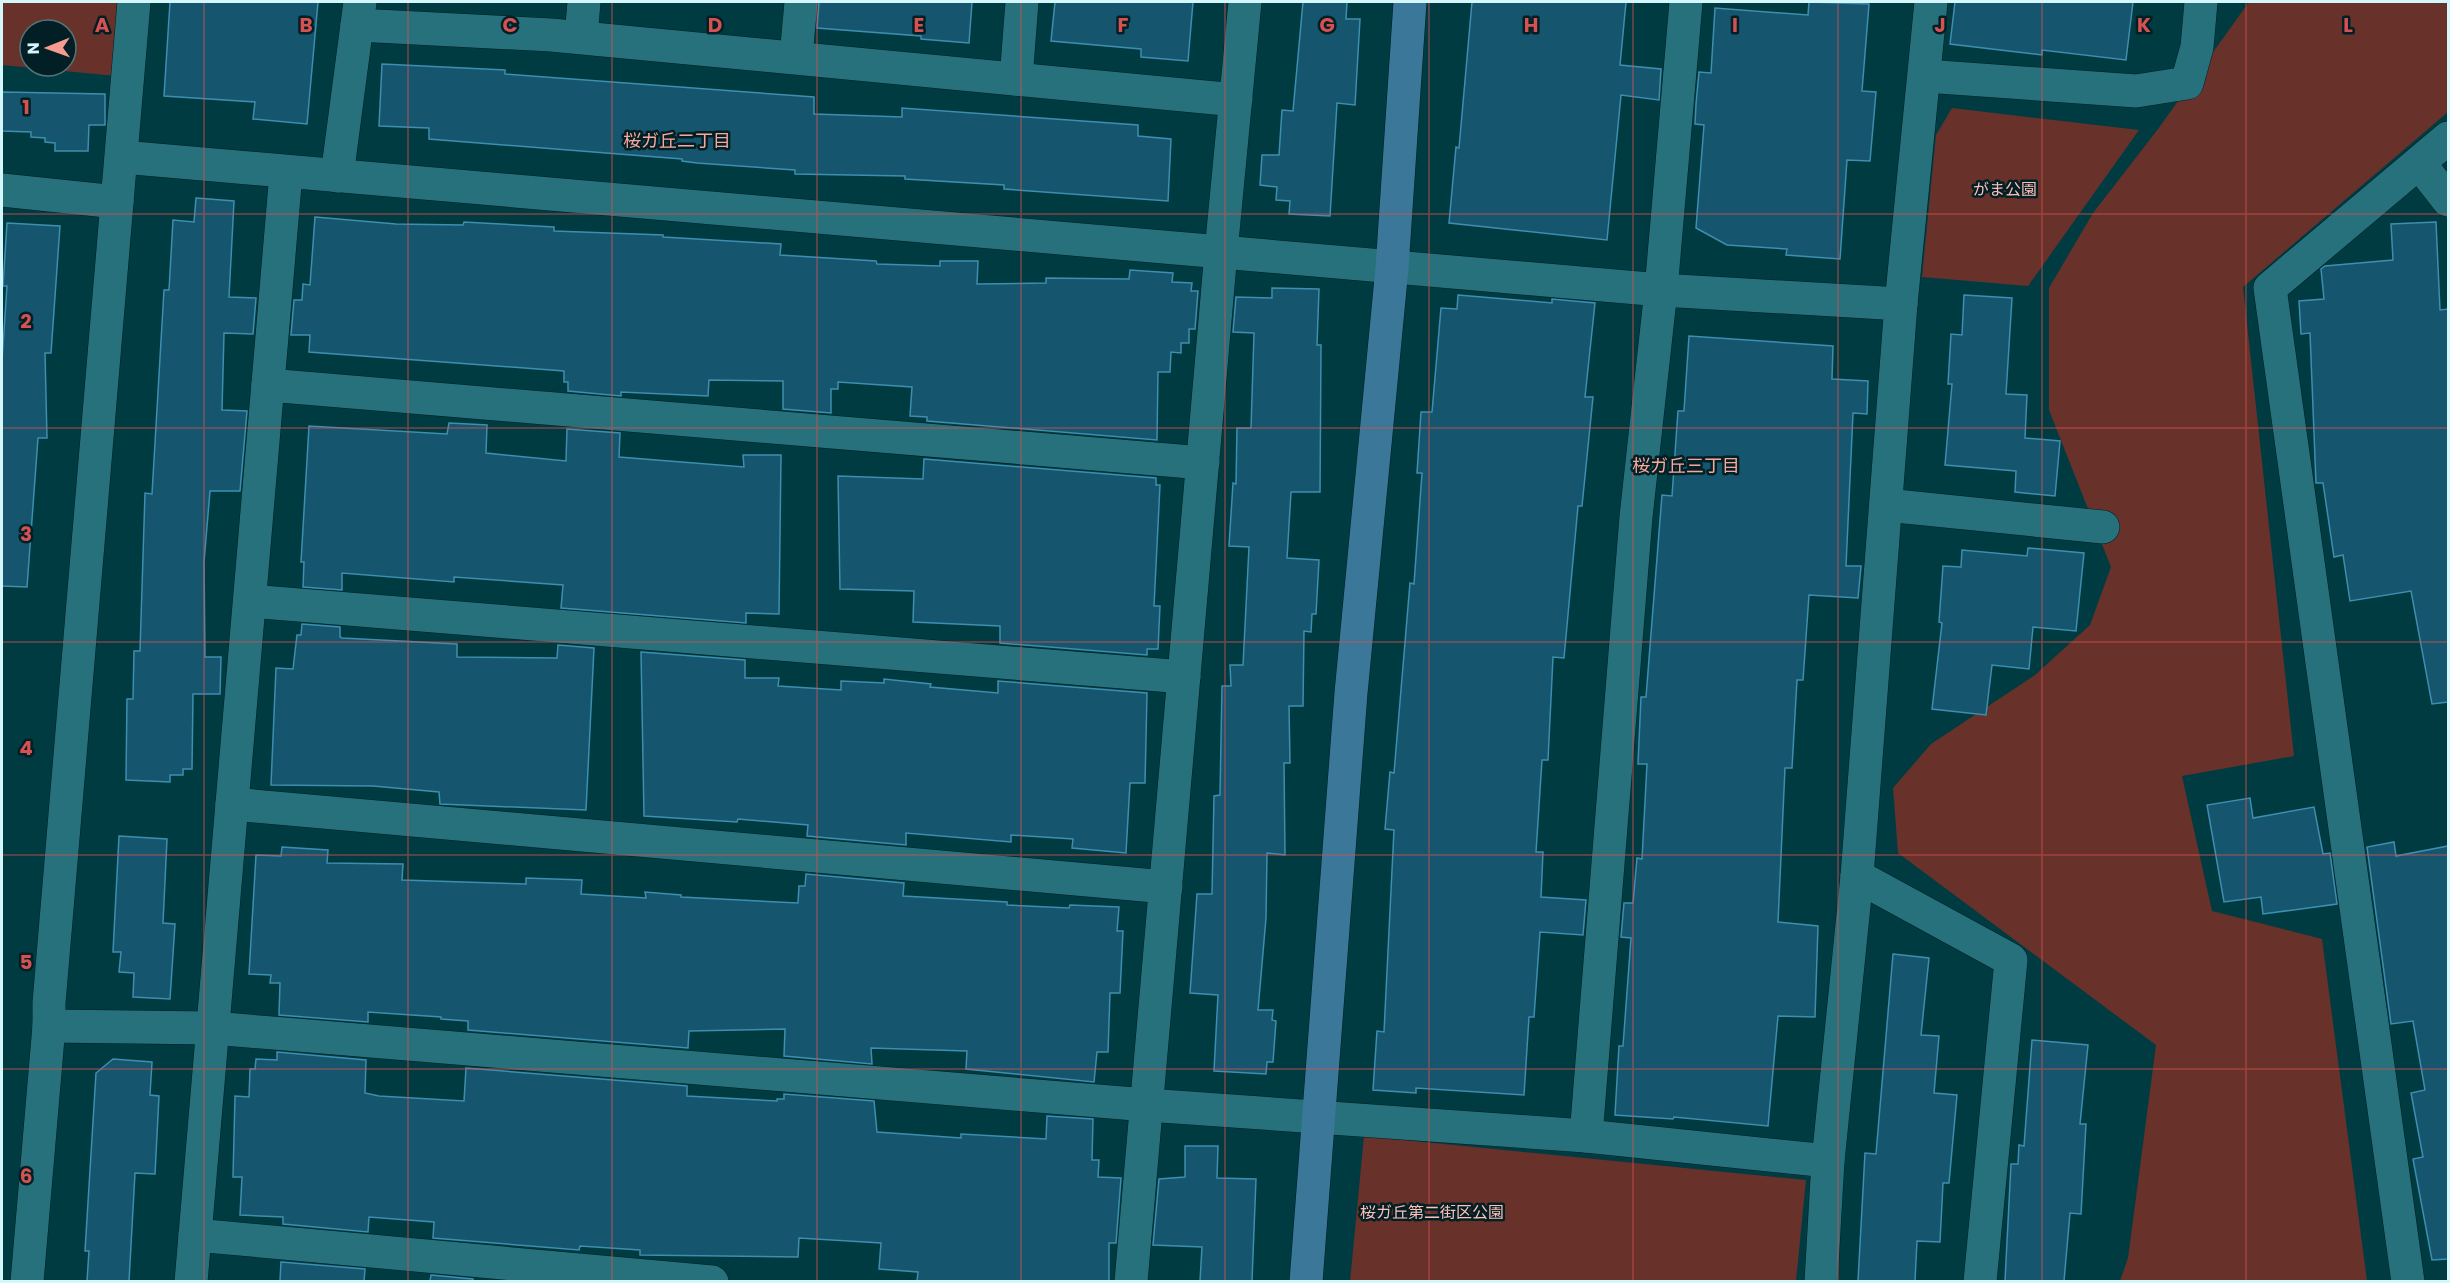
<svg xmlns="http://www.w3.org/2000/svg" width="2450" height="1283" font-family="Poppins,'Noto Sans JP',sans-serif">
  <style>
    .green { fill: #68312a; fill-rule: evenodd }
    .building { fill: #15556d; stroke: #3e8eaf; stroke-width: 1.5 }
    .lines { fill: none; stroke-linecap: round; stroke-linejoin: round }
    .street-casing { stroke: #011f24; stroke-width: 34 }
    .secondary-casing { stroke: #011f24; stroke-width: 34 }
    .street { stroke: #26717b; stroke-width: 33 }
    .secondary { stroke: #3a7798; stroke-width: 33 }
    .grid { fill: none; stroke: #d65152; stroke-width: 1.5; stroke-opacity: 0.55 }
    .labels { text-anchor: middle; stroke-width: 5; stroke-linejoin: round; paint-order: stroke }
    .park-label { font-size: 16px; fill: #fec0b7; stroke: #011f24 }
    .neighbourhood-label { font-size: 18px; fill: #faa79c; stroke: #011f24 }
    .grid-label { font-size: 20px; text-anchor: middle; font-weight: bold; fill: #d65152; stroke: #011f24; stroke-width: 5; stroke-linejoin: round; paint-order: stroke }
  </style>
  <rect width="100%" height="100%" fill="#003b42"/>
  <!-- green -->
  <g class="green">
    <path d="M2,2H123L116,76L2,65ZM30,30H66V66H30Z"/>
    <path d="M2249,2H2448V112L2243,287L2294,756L2182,776L2212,911L2322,939L2367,1281H2120L2128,1258L2156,1045L1898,853L1893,788L1931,744L2035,675L2090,625L2111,567L2049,410V288L2093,213L2158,129Z"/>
    <path d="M1952,108L2139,130L2028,286L1922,277L1936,135Z"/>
    <path d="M1364,1136L1806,1180L1796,1281L1350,1282Z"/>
  </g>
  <!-- building -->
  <g class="building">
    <path d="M170,2H318L307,124L253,119L255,102L164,96Z"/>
    <path d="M819,2H972L969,43L921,39V36L817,28Z"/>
    <path d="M1055,2H1193L1188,61L1141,57V49L1051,41Z"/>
    <path d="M1303,2H1347L1346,19H1360L1355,105L1337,103L1330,216L1289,214L1290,201L1276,200L1277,187L1260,185L1262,155H1279L1282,110L1293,111Z"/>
    <path d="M1472,2H1626L1620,65L1661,69L1659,100L1621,95L1607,240L1449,223L1456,147L1459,148Z"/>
    <path d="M1809,2L1869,4L1862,91L1876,92L1870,161L1847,160L1840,259L1786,255L1787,249L1727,245L1696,228L1704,125L1695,124L1696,104L1699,72L1711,73L1715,8L1808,15Z"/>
    <path d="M1955,2H2133L2126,60L2042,50V55L1950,44Z"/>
    <path d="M382,64L505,70V74L814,97V114L902,117V108L1138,125V136L1171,139L1168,201L1004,189V185L905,179V176L795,174V170L697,163L682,161V159L429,139V128L379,126Z"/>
    <path d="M2,92L105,94V125H89L88,151H55V143L45,142V138L31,137V132L2,131Z"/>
    <path d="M196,198L234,201L229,297L256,298L253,334L224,333L222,410L247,411L240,491H210L204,562L205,657H221L220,694H193L192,769H183V775H170V782L126,780L127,699H133L134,651H140L145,493L152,494L164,290H169L173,220L194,222Z"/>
    <path d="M315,217L396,224L463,225L464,222L554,227V231L663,235V237L781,244L780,255L876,261L877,264L940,266V261H978L977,284L1046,283V278L1129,279L1130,270L1173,273L1172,282L1192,283L1191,291H1198L1195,329H1189V343H1181V353L1171,352L1170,372H1158L1157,440L927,421V417L910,416L912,387L838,382V389H831V413L783,409V381L709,380L708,396L621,392V396L568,391V382H564V371L309,352L310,335H291L294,300H302L303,284L310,285Z"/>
    <path d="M2436,222L2440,310L2448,309V702L2432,704L2411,591L2350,601L2343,555L2334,557L2323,483H2316L2310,333L2301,334L2299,301L2324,299L2321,269L2325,266L2393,260L2391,224Z"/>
    <path d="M7,223L60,226L51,353H45L47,438H38L27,587L2,586V361L7,286H3Z"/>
    <path d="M1272,288L1319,289L1317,345H1321L1320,492H1291L1287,558L1319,560L1316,614H1312L1311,632L1304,631L1303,706H1289L1290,763H1284L1285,855L1267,853L1266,918L1258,1010H1273L1272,1020L1276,1021L1273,1062H1267L1266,1074L1214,1071L1218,995L1190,993L1197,894H1212L1214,796L1220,795L1222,686H1231L1230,665H1243L1249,547L1229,546L1233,483L1236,484L1237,428H1251L1254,333L1233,332L1236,297L1272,298Z"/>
    <path d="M1458,295L1552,303V299L1595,303L1585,397H1593L1582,506H1578L1564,658L1553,657L1548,760H1542L1536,852H1543L1541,897L1586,900L1583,935L1540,932L1534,1017H1529L1524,1095L1416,1088V1093L1373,1090L1377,1031L1384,1032L1394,830L1385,829L1390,772L1394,773L1410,583L1414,584L1422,473H1417L1421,412H1432L1441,308L1457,309Z"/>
    <path d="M1964,295L2012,298L2006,394L2027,395L2025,438L2060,441L2055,496L2015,492L2016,471L1945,465L1952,384H1948L1951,334L1962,335Z"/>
    <path d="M1689,336L1833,346L1832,379L1868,381L1867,414L1853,413L1846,566H1861L1858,598L1809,595L1803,680H1797L1792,768H1785L1778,922L1818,926L1815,1017L1778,1016L1768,1126L1674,1117L1673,1119L1615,1115L1619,1046H1623L1631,938L1621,937L1624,903H1633L1637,858L1642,859L1647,764H1638L1641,697H1646L1662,495L1672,496L1678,411H1684Z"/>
    <path d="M449,423L487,425L486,453L566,461L567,429L620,433L619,457L744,467L743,455H781L779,614L746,613V623L561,608L563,585L454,577V582L342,573V590L303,587L304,562H301L309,426L447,434Z"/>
    <path d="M924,459L1156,478V485H1160L1154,606H1160L1158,649H1147V655L1000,643V626L913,622L914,591L840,589L838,476L923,479Z"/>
    <path d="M2028,548L2084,553L2076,631L2033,627L2029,669L1992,665L1986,715L1932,709L1942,623L1939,622L1943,566L1961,567L1962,550L2027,556Z"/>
    <path d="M302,624L340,627V637L342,638L457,644V657L557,658L558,645L594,648L586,810L440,804L439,792L373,786L271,785L276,668L293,669L297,635H301Z"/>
    <path d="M641,652L745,660V678H779L778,686L841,690V681L884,683V679L931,684L930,687L998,693V681L1147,693L1145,783H1130L1126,853L1072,848L1073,839L1011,835V842L906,833V845L807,836L808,825L738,819L737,822L644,816Z"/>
    <path d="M2250,798L2253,818L2314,807L2323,854L2330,853L2337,904L2263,914L2261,897L2224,902L2207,805Z"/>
    <path d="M119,836L167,839L163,923L175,924L170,999L133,997L134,973L119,972L121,952H113Z"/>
    <path d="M2394,842L2396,856L2448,846V1259L2432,1260L2413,1159L2423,1157L2411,1093L2425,1090L2413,1021L2391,1024L2367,847Z"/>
    <path d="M282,847L328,850L327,863L403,864L402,880L526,884V878L582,880L581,894L646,898L645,892L681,895V897L798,903L799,886H805L806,874L904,883L903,896L1007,902V905L1069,908L1070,905L1119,907L1117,931H1123L1120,993H1110L1108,1052H1097L1094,1082L966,1069L967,1051L871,1048L872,1064L784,1056L785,1029L689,1031L688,1048L468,1030V1021L441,1019V1017L368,1012V1022L279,1015L280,983H270L271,975L249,974L256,855L281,856Z"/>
    <path d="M1893,954L1929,958L1921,1035L1939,1036L1934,1093L1957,1095L1949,1183H1943L1940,1242L1917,1241L1915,1281H1858L1865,1153L1876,1154Z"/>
    <path d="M2032,1040L2088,1045L2080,1124H2086L2081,1214L2070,1213L2064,1281H2005L2011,1164H2018L2019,1145L2024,1146Z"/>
    <path d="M277,1052L366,1060L365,1093L379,1096L464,1101L466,1068L687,1086V1096L777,1101V1099H784V1094L874,1101L877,1132L961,1138V1134L1046,1139L1047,1116L1093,1119L1092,1160H1099L1098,1177L1121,1178L1116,1243H1109V1281H917L918,1272L879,1269L881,1243L799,1238L798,1257L640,1255V1250L580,1246L579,1250L433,1238L434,1222L369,1217L368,1232L283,1224V1217L240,1215L242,1177H233L235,1096L249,1097L250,1069H255L256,1059L277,1060Z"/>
    <path d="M113,1059L152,1062L150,1095L159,1096L155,1174L135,1173L129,1281H87L89,1251H85L96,1073Z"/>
    <path d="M1185,1146H1218L1217,1178L1256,1179L1252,1281H1200L1202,1247L1153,1245L1159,1179L1185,1177Z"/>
    <path d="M281,1262L365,1269L364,1281H280Z"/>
    <path d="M431,1275L473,1279V1281H430Z"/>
  </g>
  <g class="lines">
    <defs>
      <g id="street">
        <path d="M357,25L551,35L1236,100"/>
        <path d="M581,37L584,2"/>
        <path d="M796,57L801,2"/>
        <path d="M1925,76L2136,91L2187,83L2197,47L2201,2"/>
        <path d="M1016,79L1022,2"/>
        <path d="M122,157L1661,290L1901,304"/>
        <path d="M2419,163L2448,200"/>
        <path d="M337,176L360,2"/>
        <path d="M2,190L117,202"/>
        <path d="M268,385L1203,463"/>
        <path d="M1886,505L2103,527"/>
        <path d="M250,601L1184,677"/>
        <path d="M232,804L1166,887"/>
        <path d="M1857,876L2011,960L1980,1282"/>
        <path d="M49,1026L212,1028L1147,1105L1586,1136L1828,1161"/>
        <path d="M1586,1136L1636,517L1661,290L1686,2"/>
        <path d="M195,1235L712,1282"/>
        <path d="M27,1282L49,1026V1003L134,2"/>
        <path d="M191,1282L286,173"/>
        <path d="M1131,1282L1221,252L1245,2"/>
        <path d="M1821,1282L1828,1161L1857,876L1901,304L1931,2"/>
        <path d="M2408,1282L2270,288L2448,138"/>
      </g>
      <path id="secondary" d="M1306,1282L1351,693L1392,268L1410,2"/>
    </defs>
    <!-- street casing -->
    <use href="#street" class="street-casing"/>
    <!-- secondary casing -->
    <use href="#secondary" class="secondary-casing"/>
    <!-- street -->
    <use href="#street" class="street"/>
    <!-- secondary -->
    <use href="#secondary" class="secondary"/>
  </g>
  <!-- grid -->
  <path class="grid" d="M204,2V1282M408,2V1282M612,2V1282M817,2V1282M1021,2V1282M1225,2V1282M1429,2V1282M1633,2V1282M1838,2V1282M2042,2V1282M2246,2V1282M2,214H2448M2,428H2448M2,642H2448M2,855H2448M2,1069H2448"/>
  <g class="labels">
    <!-- park labels -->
    <g class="park-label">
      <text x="2005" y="195">がま公園</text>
      <text x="1432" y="1218">桜ガ丘第二街区公園</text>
    </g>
    <!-- neighbourhood labels -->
    <g class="neighbourhood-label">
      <text x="677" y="147">桜ガ丘二丁目</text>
      <text x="1686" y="472">桜ガ丘三丁目</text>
    </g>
  </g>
  <g class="grid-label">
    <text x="102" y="32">A</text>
    <text x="306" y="32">B</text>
    <text x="510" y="32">C</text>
    <text x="715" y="32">D</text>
    <text x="919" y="32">E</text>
    <text x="1123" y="32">F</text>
    <text x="1327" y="32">G</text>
    <text x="1531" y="32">H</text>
    <text x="1735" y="32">I</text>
    <text x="1940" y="32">J</text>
    <text x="2144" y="32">K</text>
    <text x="2348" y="32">L</text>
    <text x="26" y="114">1</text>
    <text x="26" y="328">2</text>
    <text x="26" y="541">3</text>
    <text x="26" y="755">4</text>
    <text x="26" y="969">5</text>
    <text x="26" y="1183">6</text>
  </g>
  <!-- border -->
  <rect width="2450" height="1283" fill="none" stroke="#d4f7fc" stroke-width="6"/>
  <!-- north arrow -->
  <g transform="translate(48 48) rotate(269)"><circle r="28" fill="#011f24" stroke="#55757a" stroke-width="1.5"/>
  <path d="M0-4.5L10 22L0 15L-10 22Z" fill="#f59c90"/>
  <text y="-9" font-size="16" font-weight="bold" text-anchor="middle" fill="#d4f7fc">N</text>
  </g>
</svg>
